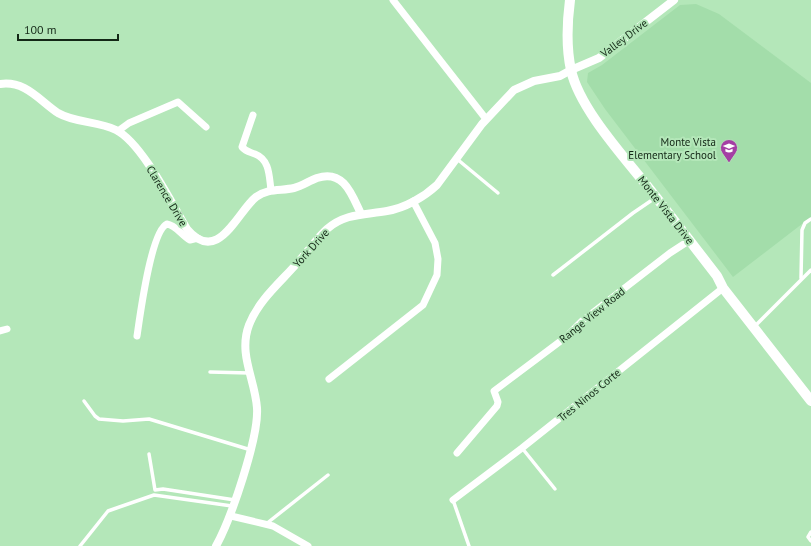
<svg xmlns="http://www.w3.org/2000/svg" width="811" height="546" font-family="'PT Sans',sans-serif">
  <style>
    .built { fill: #a3ddaa }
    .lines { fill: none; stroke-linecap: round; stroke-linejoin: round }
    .service { stroke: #fff; stroke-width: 3.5 }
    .minor { stroke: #fff; stroke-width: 7 }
    .tertiary { stroke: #fff; stroke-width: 8 }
    .secondary { stroke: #fff; stroke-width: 10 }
    .labels { text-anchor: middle; stroke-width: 4; stroke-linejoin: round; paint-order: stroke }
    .street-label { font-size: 11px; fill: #132716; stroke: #b4e7b9 }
    .poi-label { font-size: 11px; fill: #132716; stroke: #b4e7b9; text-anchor: end }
  </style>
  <rect width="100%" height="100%" fill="#b4e7b9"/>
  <!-- built -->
  <path class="built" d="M696,4L719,14L811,83V217L733,277L605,109L587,82L588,73L602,65L680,5Z"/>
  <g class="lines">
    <!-- service -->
    <g class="service">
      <path d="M457,159L498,193"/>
      <path d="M553,275L633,213L655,198"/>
      <path d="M801,278L802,230L805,223L811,219"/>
      <path d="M754,327L811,270"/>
      <path d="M210,372L249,373"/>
      <path d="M84,401L95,416L99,419L123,421L149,419L251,450"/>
      <path d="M522,448L555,489"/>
      <path d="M149,454L155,490L163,489L235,500"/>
      <path d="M453,500L469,546"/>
      <path d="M266,524L328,475"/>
      <path d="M811,532L808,537L811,541"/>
      <path d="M80,546L108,511L154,495L232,506"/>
    </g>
    <!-- minor -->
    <g class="minor">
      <path d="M393,0L486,119"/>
      <path d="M253,115L242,147C246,152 250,152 255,154C270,160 269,176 271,190"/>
      <path d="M118,131L129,123L178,102L206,127"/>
      <path d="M0,331L7,329"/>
      <path d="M137,336C140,316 151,231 167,224C176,225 182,236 190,240L198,238"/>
      <path d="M329,379L423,305L437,275L438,259L435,243L413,201"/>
      <path d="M457,453L497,406L498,402L494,391L566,337L582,321L670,253L690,240"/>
      <path d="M453,500L522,448L723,288"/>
      <path d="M231,516L273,526L308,546"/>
    </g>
    <!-- tertiary -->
    <g class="tertiary">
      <path d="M0,84C25,80 40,101 58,113C75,123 98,121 116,130C142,143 172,204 187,229C218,266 237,212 256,197C268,188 281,191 294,188C302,186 309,181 317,178C344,169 352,195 361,214"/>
      <path d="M216,546C231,519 259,437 257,408C255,379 238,354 249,325C259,299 282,281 299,261C309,250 317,238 327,229C345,213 365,215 387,211C405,208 424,197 437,185L482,124L514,90L534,81L560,76L571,70L599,58L674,0"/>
    </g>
    <!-- secondary -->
    <g class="secondary">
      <path d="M570,0C567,23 566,47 571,70C580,111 629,162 655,196"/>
      <path d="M656,197L717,276L723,288L811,401"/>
    </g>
  </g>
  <!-- icons -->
  <defs>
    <symbol id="school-pin" viewBox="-11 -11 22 30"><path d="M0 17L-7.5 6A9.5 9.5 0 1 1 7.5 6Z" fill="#a43fa4" stroke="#b4e7b9"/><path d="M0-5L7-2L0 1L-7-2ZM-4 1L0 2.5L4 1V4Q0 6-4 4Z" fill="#fff"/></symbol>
  </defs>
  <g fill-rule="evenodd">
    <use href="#school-pin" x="719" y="138" width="20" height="27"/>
  </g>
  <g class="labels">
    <!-- street labels -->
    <g class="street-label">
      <text transform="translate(624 38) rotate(-37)" y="4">Valley Drive</text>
      <text transform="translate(167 196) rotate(59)" y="4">Clarence Drive</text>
      <text transform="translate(666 210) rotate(52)" y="4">Monte Vista Drive</text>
      <text transform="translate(311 248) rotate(-48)" y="4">York Drive</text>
      <text transform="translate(592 315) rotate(-39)" y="4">Range View Road</text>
      <text transform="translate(589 395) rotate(-39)" y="4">Tres Ninos Corte</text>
    </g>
    <!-- poi labels -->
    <g class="poi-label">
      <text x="716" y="146">Monte Vista<tspan x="716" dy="13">Elementary School</tspan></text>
    </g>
  </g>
  <!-- scale -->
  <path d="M18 34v6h100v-6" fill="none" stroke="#132716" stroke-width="2"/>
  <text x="24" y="34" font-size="12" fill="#132716" stroke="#b4e7b9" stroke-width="3" paint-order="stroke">100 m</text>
</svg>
